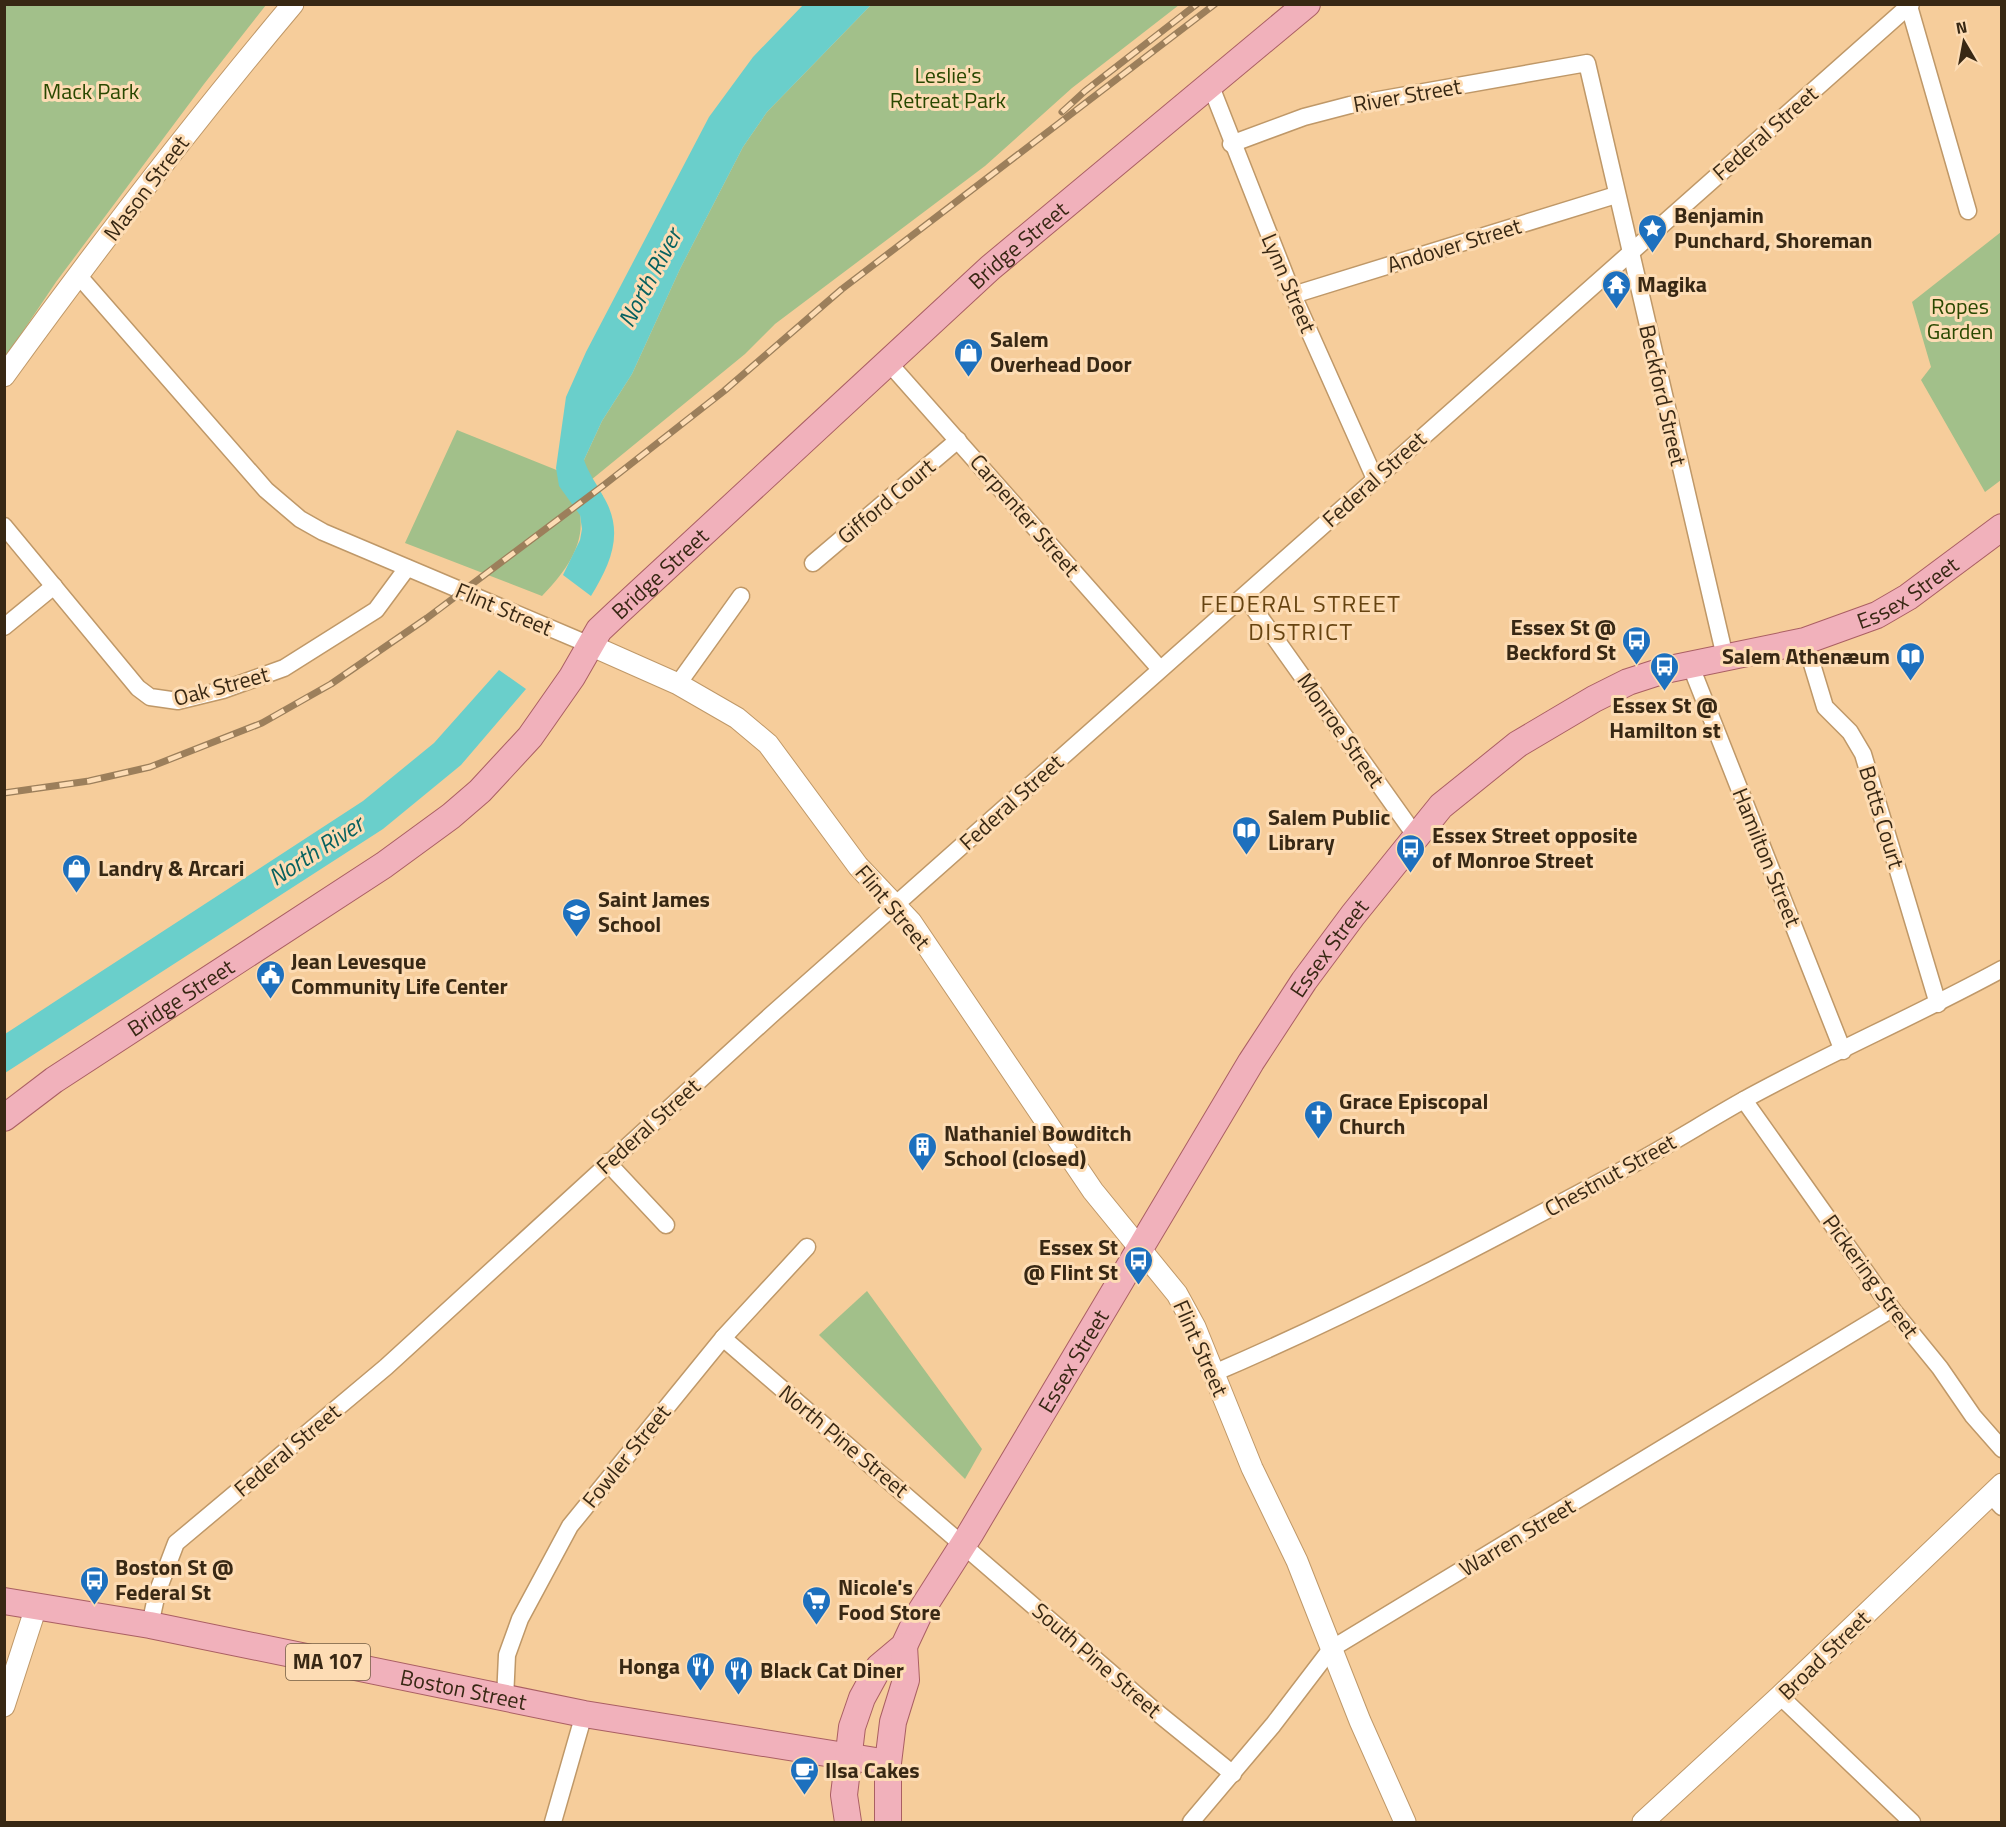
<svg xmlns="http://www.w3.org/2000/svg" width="2006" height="1827" font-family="'Titillium Web',sans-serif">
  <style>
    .green { fill: #a2c08a }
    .water { fill: #6acfcb }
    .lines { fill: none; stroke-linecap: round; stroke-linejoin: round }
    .minor-casing { stroke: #bf9868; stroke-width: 19 }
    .tertiary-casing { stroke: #bf9868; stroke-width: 23 }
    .primary-casing { stroke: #aa5f63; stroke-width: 28 }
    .minor { stroke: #fff; stroke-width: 16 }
    .tertiary { stroke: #fff; stroke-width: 21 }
    .primary { stroke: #f1b1bb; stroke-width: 26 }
    .rail-casing { stroke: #9c7f5b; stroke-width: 7 }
    .rail { stroke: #fddcb4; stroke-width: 4.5; stroke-dasharray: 14; stroke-linecap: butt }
    .labels { text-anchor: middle; stroke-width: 6; stroke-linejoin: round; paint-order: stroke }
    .shield { fill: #fddcb4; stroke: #735e44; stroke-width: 1.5 }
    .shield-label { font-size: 21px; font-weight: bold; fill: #382814 }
    .park-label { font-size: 22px; fill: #294800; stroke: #fddcb4 }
    .street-label { font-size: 22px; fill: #382814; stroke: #fddcb4 }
    .poi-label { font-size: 22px; font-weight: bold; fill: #382814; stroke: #fddcb4; text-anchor: start }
    .water-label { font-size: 24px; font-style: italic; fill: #086260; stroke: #fddcb4 }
    .neighbourhood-label { font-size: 24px; letter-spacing: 1.5px; fill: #674411; stroke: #fddcb4 }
  </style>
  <rect width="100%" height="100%" fill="#f6cd9b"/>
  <!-- green -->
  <g class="green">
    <path d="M5,5H266L204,84L56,282L5,358Z"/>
    <path d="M871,5H1179L1072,88L985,166L775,324L745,354L591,480L603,496L580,515C585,547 563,574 542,596L405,543L457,430L564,473L584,460L602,421L632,374L680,269L743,147L767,112Z"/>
    <path d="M2001,232V480L1985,492L1921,380L1931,367L1912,302Z"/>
    <path d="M867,1291L982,1449L965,1479L819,1335Z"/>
  </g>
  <!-- water -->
  <g class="water">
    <path d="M803,5H871L767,112L743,147L680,269L632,374L602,421L584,460C589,474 596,483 603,496C625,532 611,563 591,596L563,575L580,540L582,529L580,515L559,486L556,468L566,397L586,352L709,117L753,57Z"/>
    <path d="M499,670L526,689L461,765L383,829L5,1073V1034L363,801L434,743Z"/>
  </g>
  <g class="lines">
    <defs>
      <g id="minor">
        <path d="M1909,6L1968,211"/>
        <path d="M1210,84L1293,295L1375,479"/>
        <path d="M1231,144L1304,117L1350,105L1587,63L1725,657"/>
        <path d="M78,275L266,490L300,519L323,532L590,645"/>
        <path d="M1293,295L1616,195"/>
        <path d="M888,362L1160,669"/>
        <path d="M4,526L138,688L150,697L178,701L223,690L284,668L376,610L407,568"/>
        <path d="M813,563L958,440"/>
        <path d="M1245,596L1415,835"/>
        <path d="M4,627L54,586"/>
        <path d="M1805,641L1825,707L1850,732L1863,754L1938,1004"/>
        <path d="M1690,664L1843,1051"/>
        <path d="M678,684L741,596"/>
        <path d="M1744,1100L1892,1309L1940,1368L1973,1416L2002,1449"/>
        <path d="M607,1162L666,1225"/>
        <path d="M723,1338L1154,1710L1233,1774"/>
        <path d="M1214,1373C1354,1313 1490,1241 1624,1169C1664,1148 1703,1123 1742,1101C1827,1054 1916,1016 2002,969"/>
        <path d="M1991,1495L2002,1507"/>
        <path d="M150,1625L157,1593L176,1543L386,1367L770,1016L1911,4"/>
        <path d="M1780,1696L1912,1822"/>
        <path d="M505,1699L507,1655L520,1619L570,1526L723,1338L807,1247"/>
        <path d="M553,1822L584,1714"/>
        <path d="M1191,1822L1273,1725L1331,1649L1892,1309"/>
      </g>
      <g id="tertiary">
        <path d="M4,376C96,249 192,124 293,4"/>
        <path d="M590,645L678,684L737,718L768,744L858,866L911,922L1093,1191L1177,1294L1195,1327L1252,1468L1297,1561L1360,1721L1405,1822"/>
        <path d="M4,1706L36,1607"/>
        <path d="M1643,1822L1780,1696L2002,1484"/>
      </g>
      <g id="primary">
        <path id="s1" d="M4,1118L54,1080L384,865L451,816L480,791L530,737L572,677L599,630L616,614L990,268L1307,4"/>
        <path id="s2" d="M4,1601L150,1625L584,1714L888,1763"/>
        <path id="s3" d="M848,1822L844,1795L852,1727L862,1698L879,1667L904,1646L919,1614L970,1534L1251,1062L1304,981L1353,915L1441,806L1518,744L1594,699L1628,682L1665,670L1805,641L1877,615L1908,597L2002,527"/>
        <path d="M888,1822V1763L893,1722L906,1680L904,1646"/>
      </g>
    </defs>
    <!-- minor casing -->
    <use href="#minor" class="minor-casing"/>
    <!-- tertiary casing -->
    <use href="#tertiary" class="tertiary-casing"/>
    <!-- primary casing -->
    <use href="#primary" class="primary-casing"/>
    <!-- minor -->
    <use href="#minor" class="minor"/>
    <!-- tertiary -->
    <use href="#tertiary" class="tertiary"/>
    <!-- primary -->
    <use href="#primary" class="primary"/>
    <defs>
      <g id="rail">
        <path d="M1062,112L1085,91L1197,4"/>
        <path d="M4,793L89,781L150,767L262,723L331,684L427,618L604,485L724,391L842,289L1215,4"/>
      </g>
    </defs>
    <!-- rail casing -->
    <use href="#rail" class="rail-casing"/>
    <!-- rail -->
    <use href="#rail" class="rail"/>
  </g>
  <!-- icons -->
  <defs>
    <symbol id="sight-pin" viewBox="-11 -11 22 30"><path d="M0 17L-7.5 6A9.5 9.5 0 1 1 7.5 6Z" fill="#1d70be" stroke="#fddcb4"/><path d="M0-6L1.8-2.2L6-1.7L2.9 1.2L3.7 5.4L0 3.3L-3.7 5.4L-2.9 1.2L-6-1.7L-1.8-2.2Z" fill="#fff"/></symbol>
    <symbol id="temple-pin" viewBox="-11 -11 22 30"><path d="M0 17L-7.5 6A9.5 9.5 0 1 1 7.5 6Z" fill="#1d70be" stroke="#fddcb4"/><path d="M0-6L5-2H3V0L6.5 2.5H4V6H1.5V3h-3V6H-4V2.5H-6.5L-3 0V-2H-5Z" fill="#fff"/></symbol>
    <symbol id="shop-pin" viewBox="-11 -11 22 30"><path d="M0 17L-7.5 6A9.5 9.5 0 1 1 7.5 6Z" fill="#1d70be" stroke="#fddcb4"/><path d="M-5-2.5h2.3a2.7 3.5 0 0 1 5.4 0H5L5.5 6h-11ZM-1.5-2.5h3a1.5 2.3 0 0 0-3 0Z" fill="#fff"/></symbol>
    <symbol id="bus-pin" viewBox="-11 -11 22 30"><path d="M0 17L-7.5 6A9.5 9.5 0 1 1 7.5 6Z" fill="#1d70be" stroke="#fddcb4"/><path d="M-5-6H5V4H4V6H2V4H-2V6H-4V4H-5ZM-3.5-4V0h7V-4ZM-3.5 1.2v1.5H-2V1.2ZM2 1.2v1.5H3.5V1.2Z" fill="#fff"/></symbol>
    <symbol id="library-pin" viewBox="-11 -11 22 30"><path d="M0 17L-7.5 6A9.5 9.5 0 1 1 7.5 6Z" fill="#1d70be" stroke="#fddcb4"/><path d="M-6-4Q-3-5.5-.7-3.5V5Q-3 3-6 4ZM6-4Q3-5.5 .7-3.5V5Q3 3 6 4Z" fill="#fff"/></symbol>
    <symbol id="school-pin" viewBox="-11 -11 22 30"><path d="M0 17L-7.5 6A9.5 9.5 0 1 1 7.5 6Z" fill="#1d70be" stroke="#fddcb4"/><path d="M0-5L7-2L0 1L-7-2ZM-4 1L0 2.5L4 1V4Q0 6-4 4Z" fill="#fff"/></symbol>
    <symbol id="civic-pin" viewBox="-11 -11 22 30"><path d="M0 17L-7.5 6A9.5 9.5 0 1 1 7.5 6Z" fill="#1d70be" stroke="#fddcb4"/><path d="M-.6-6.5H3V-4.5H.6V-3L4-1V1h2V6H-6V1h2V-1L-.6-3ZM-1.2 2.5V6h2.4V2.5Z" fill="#fff"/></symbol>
    <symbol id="church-pin" viewBox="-11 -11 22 30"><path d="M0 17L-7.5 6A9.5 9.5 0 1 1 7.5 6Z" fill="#1d70be" stroke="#fddcb4"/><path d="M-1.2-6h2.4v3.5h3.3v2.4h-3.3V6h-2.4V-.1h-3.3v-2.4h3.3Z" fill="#fff"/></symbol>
    <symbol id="building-pin" viewBox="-11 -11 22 30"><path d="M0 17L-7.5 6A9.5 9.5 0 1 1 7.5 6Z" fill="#1d70be" stroke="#fddcb4"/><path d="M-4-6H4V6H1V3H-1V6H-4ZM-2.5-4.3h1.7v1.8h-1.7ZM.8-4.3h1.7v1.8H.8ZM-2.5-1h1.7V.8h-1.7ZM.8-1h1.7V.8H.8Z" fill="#fff"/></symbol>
    <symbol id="supermarket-pin" viewBox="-11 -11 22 30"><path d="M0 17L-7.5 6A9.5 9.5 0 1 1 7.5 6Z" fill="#1d70be" stroke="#fddcb4"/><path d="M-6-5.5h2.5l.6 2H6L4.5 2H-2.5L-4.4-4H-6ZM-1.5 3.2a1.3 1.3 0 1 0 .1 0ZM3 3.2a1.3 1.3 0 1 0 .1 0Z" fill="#fff"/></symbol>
    <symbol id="restaurant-pin" viewBox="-11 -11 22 30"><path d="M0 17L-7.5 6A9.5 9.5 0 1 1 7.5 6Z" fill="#1d70be" stroke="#fddcb4"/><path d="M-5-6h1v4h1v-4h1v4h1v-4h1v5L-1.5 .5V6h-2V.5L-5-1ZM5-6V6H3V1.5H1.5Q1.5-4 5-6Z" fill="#fff"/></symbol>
    <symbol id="cafe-pin" viewBox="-11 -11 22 30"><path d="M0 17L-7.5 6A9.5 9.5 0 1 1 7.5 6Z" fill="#1d70be" stroke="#fddcb4"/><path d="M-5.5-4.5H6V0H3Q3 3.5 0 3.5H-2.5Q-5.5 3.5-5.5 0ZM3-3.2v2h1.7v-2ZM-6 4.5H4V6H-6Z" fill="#fff"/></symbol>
  </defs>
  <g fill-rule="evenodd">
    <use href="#sight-pin" x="1636" y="212" width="33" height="45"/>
    <use href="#temple-pin" x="1600" y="268" width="33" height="45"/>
    <use href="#shop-pin" x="952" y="336" width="33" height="45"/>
    <use href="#bus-pin" x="1620" y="624" width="33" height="45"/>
    <use href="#library-pin" x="1894" y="640" width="33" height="45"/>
    <use href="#bus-pin" x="1648" y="650" width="33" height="45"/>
    <use href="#library-pin" x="1230" y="814" width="33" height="45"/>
    <use href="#bus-pin" x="1394" y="832" width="33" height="45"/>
    <use href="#shop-pin" x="60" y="852" width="33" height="45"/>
    <use href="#school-pin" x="560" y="896" width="33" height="45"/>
    <use href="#civic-pin" x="254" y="958" width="33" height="45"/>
    <use href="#church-pin" x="1302" y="1098" width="33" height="45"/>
    <use href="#building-pin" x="906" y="1130" width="33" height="45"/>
    <use href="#bus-pin" x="1122" y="1244" width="33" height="45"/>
    <use href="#bus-pin" x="78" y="1564" width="33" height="45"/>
    <use href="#supermarket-pin" x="800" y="1584" width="33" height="45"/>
    <use href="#restaurant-pin" x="684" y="1650" width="33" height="45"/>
    <use href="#restaurant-pin" x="722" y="1654" width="33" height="45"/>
    <use href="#cafe-pin" x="788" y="1754" width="33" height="45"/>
  </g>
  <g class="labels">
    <!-- shield labels -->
    <rect class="shield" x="286" y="1644" width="84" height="36" rx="4.5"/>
    <g class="shield-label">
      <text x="328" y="1669">MA 107</text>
    </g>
    <!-- park labels -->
    <g class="park-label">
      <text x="948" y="83">Leslie's<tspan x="948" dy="25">Retreat Park</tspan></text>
      <text x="91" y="99">Mack Park</text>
      <text x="1960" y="314">Ropes<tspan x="1960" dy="25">Garden</tspan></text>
    </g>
    <!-- street labels -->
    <g class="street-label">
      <text transform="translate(1407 95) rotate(-10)" y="8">River Street</text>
      <text transform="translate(1765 133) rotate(-41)" y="8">Federal Street</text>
      <text transform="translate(146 188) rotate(-53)" y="8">Mason Street</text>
      <text dy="8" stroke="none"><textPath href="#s1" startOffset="1348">Bridge Street</textPath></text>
      <text transform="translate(1454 245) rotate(-17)" y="8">Andover Street</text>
      <text transform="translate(1289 283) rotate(67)" y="8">Lynn Street</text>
      <text transform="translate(1663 395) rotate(77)" y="8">Beckford Street</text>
      <text transform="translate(1374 479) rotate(-42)" y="8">Federal Street</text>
      <text transform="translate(886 501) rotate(-40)" y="8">Gifford Court</text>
      <text transform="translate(1025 515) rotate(49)" y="8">Carpenter Street</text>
      <text dy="8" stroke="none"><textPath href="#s1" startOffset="862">Bridge Street</textPath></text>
      <text dy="8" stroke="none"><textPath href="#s3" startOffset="1714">Essex Street</textPath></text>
      <text transform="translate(504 609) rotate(23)" y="8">Flint Street</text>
      <text transform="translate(221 686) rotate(-15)" y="8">Oak Street</text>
      <text transform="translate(1341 730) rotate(55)" y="8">Monroe Street</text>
      <text transform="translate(1011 802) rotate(-42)" y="8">Federal Street</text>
      <text transform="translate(1882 817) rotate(73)" y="8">Botts Court</text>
      <text transform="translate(1767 857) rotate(68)" y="8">Hamilton Street</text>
      <text transform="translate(893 907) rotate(50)" y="8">Flint Street</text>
      <text dy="8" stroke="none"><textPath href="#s3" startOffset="1012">Essex Street</textPath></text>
      <text dy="8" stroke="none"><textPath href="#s1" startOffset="214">Bridge Street</textPath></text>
      <text transform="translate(648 1126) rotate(-42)" y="8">Federal Street</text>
      <text transform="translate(1610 1175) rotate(-29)" y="8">Chestnut Street</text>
      <text transform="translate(1871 1276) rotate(54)" y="8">Pickering Street</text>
      <text transform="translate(1201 1348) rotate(66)" y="8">Flint Street</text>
      <text dy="8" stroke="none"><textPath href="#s3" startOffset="526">Essex Street</textPath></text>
      <text transform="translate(844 1441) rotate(40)" y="8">North Pine Street</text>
      <text transform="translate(287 1450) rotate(-40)" y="8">Federal Street</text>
      <text transform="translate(626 1456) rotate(-51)" y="8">Fowler Street</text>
      <text transform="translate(1517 1537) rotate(-31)" y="8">Warren Street</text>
      <text transform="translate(1824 1655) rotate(-44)" y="8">Broad Street</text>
      <text transform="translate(1097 1660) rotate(41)" y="8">South Pine Street</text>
      <text dy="8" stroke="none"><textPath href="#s2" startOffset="468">Boston Street</textPath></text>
    </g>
    <!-- poi labels -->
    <g class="poi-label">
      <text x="1674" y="223">Benjamin<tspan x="1674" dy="25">Punchard, Shoreman</tspan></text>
      <text x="1637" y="292">Magika</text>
      <text x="990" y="347">Salem<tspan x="990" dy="25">Overhead Door</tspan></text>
      <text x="1616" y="635" text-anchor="end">Essex St @<tspan x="1616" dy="25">Beckford St</tspan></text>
      <text x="1890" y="664" text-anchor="end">Salem Athenæum</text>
      <text x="1665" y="713" text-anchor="middle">Essex St @<tspan x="1665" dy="25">Hamilton st</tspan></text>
      <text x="1268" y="825">Salem Public<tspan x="1268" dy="25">Library</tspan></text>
      <text x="1432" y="843">Essex Street opposite<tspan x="1432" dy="25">of Monroe Street</tspan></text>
      <text x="98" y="876">Landry &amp; Arcari</text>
      <text x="598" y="907">Saint James<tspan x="598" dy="25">School</tspan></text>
      <text x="291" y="969">Jean Levesque<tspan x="291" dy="25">Community Life Center</tspan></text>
      <text x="1339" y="1109">Grace Episcopal<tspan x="1339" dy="25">Church</tspan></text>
      <text x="944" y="1141">Nathaniel Bowditch<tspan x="944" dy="25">School (closed)</tspan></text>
      <text x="1118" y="1255" text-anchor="end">Essex St<tspan x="1118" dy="25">@ Flint St</tspan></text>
      <text x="115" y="1575">Boston St @<tspan x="115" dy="25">Federal St</tspan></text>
      <text x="838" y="1595">Nicole's<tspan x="838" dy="25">Food Store</tspan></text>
      <text x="680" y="1674" text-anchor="end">Honga</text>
      <text x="760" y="1678">Black Cat Diner</text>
      <text x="825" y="1778">Ilsa Cakes</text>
    </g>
    <!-- water labels -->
    <g class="water-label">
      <text transform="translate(650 278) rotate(-62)" y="8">North River</text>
      <text transform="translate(316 851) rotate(-33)" y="8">North River</text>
    </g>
    <!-- neighbourhood labels -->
    <g class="neighbourhood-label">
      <text x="1301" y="612">FEDERAL STREET<tspan x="1301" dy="28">DISTRICT</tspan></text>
    </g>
  </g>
  <!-- border -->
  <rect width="2006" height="1827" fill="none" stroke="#382814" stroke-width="12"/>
  <!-- north arrow -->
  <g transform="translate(1964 42) rotate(350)" stroke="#fddcb4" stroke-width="4.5" paint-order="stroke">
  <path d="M0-4.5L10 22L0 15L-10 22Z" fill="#382814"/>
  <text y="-9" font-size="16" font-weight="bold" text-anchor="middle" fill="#382814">N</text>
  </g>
</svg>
